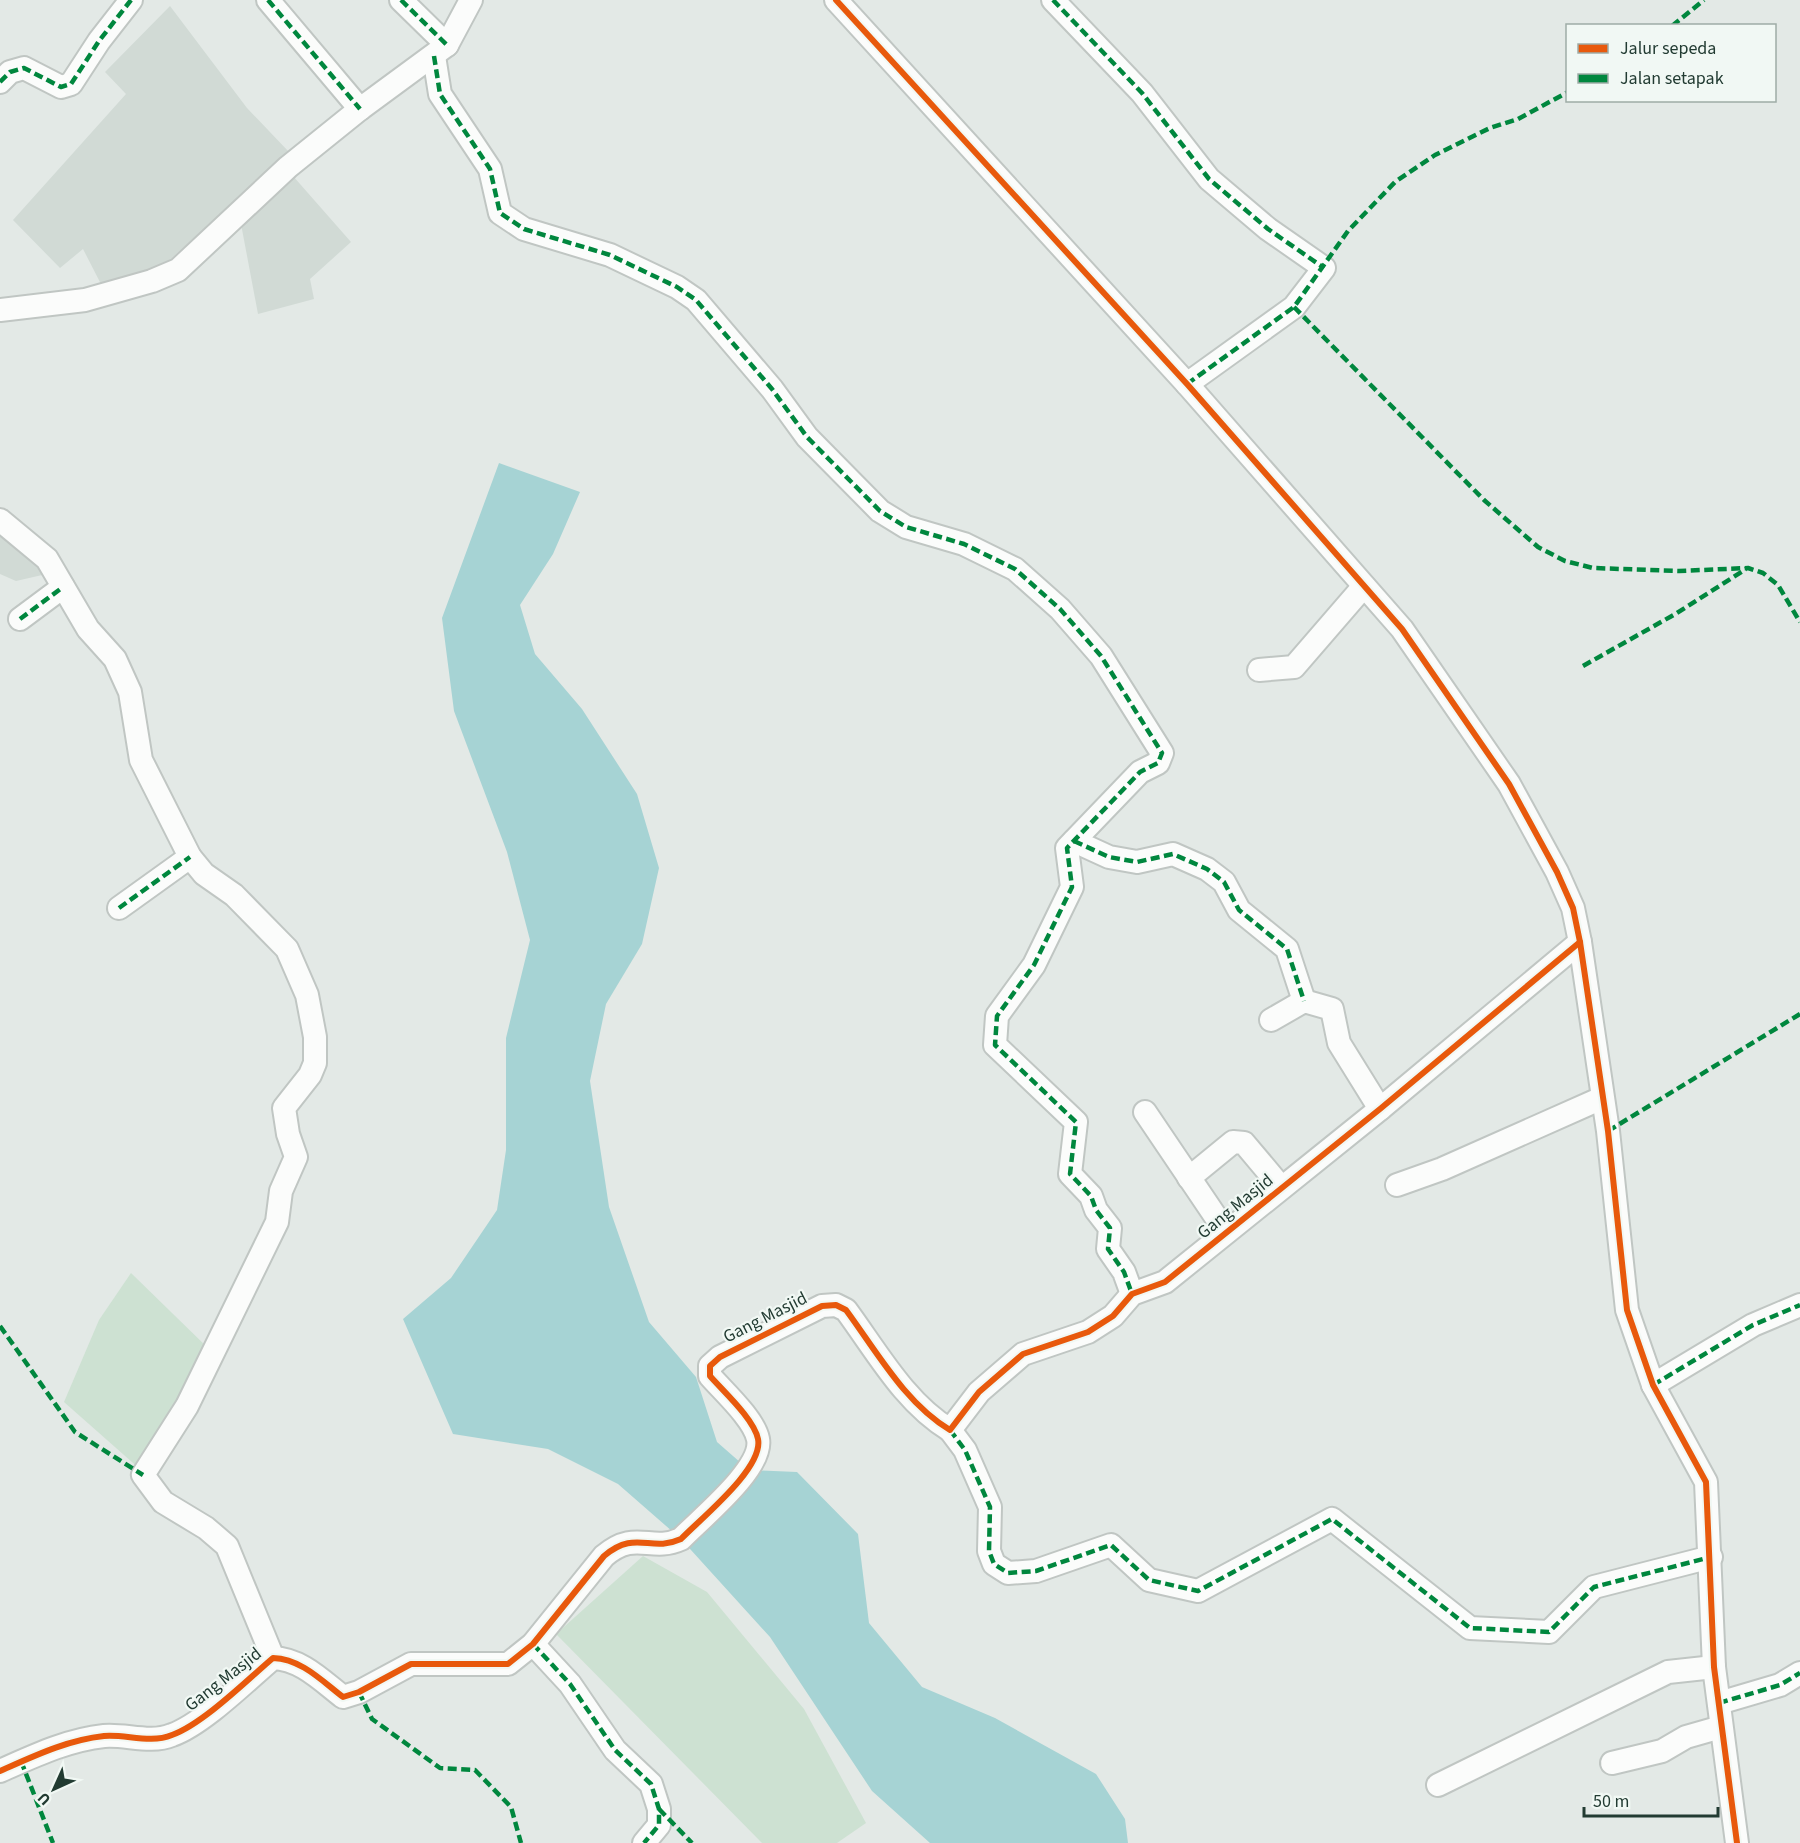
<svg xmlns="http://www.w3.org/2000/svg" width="1800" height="1843" font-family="'Source Sans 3',sans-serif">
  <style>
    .built { fill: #d1dad5 }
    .green { fill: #cde1d2 }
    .water { fill: #a6d3d4 }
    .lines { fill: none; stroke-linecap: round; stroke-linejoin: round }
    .minor-casing { stroke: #c0c6c3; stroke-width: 26 }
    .minor { stroke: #fbfcfb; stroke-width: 22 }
    .quiet { stroke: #00873e; stroke-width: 4.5; stroke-dasharray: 9 4.5; stroke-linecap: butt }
    .cycleway-casing { stroke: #f1f8f4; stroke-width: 10 }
    .cycleway { stroke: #e8590c; stroke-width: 6 }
    .labels { text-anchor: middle; stroke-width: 4.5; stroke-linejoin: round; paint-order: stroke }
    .street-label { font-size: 18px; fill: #223b32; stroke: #f1f8f4 }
  </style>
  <rect width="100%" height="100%" fill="#e3e9e6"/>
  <!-- built -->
  <g class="built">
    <path d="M170,6L247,108L289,152L165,264L103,288L83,249L60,268L13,220L126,94L105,72Z"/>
    <path d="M293,176L351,242L310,279L314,299L258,314L241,224Z"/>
    <path d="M0,528L51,573L16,581L0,574Z"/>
  </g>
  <!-- green -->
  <g class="green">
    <path d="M131,1273L211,1351L141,1470L64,1402L99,1320Z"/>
    <path d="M643,1556L707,1592L804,1709L866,1823L837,1843H762L556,1634Z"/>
  </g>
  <!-- water -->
  <path class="water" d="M499,463L580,492L553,554L520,605L535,654L582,709L637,794L659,868L642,944L606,1004L590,1081L609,1207L649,1322L696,1377L717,1442L749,1470L797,1472L858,1534L869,1623L922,1687L995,1718L1096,1774L1125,1819L1128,1843H930L872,1791L770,1637L681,1539L618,1484L548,1449L453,1434L403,1319L451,1278L497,1210L506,1150V1038L530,940L507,852L454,711L442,618Z"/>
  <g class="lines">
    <defs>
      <g id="minor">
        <path d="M268,0L360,109"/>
        <path d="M401,0L447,45"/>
        <path d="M836,0L1187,384L1402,629L1509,784L1557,872L1573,908L1580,942L1608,1131L1627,1310L1653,1385L1706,1482L1714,1667L1737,1843"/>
        <path d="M1053,0L1142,93L1209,179L1268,229L1324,268L1294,307L1187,384"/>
        <path d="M434,56L440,94L490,169L500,213L524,229L610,255L677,287L696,300L772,389L807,437L880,511L906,527L964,544L1015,569L1060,609L1101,656L1162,753L1158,763L1140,772L1067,848L1072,887L1034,965L997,1016L995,1045L1076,1122L1070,1174L1091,1196L1096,1210L1110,1228L1108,1249L1124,1272L1132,1294"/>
        <path d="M0,82L10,72L24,68L61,87L71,84L99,41L131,0"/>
        <path d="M0,310L85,300L152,281L178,270L288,167L360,109L447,45L471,0"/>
        <path d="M0,520L47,559L88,629L115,659L130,692L141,760L190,857L204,874L234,895L287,949L307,995L315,1037V1063L310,1075L284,1108L288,1134L296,1157L281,1191L277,1222L187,1406L143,1475L163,1502L206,1528L227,1546L273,1658"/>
        <path d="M20,619L63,587"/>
        <path d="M1259,670L1294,667L1364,586"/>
        <path d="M1074,841L1109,857L1137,862L1173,854L1207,869L1224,882L1239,910L1287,949L1304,1001"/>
        <path d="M119,908L190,857"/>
        <path d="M1271,1020L1304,1001L1332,1009L1339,1043L1380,1109"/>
        <path d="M1145,1112L1226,1232"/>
        <path d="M1189,1178L1233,1142L1244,1143L1281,1187"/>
        <path d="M1397,1185L1442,1169L1602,1098"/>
        <path d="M1653,1385L1753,1325L1800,1305"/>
        <path d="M950,1430L965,1450L990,1507L989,1551L994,1564L1008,1573L1036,1571L1111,1545L1149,1580L1198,1591L1332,1519L1470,1628L1549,1632L1594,1587L1711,1557"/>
        <path d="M533,1644L570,1684L615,1750L651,1784L659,1809V1825L644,1843"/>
        <path d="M1719,1703L1780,1685L1800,1673"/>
        <path d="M1612,1763L1662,1751L1686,1737L1721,1727"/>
        <path d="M0,1771C34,1756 67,1740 104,1736C126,1734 150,1744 172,1735C203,1724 247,1680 273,1658C301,1659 321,1680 343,1697L359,1692L411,1664H508L533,1644L604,1556C636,1529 650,1553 681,1539C700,1519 764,1468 758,1439C754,1419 723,1391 710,1376V1366L720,1357L822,1306L836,1305L846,1310C877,1352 905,1403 950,1430L979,1392L1023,1354L1088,1332L1113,1316L1132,1294L1165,1282L1380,1109L1580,942"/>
        <path d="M1438,1785L1668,1672L1714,1667"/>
      </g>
    </defs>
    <!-- minor casing -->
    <use href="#minor" class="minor-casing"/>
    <!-- minor -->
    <use href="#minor" class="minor"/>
    <!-- quiet -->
    <g class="quiet">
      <path d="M268,0L360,109"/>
      <path d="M401,0L447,45"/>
      <path d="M1053,0L1142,93L1209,179L1268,229L1324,268"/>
      <path d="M1672,26L1704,0"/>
      <path d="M434,56L440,94L490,169L500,213L524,229L610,255L677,287L696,300L772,389L807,437L880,511L906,527L964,544L1015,569L1060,609L1101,656L1162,753L1158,763L1140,772L1067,848L1072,887L1034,965L997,1016L995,1045L1076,1122L1070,1174L1091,1196L1096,1210L1110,1228L1108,1249L1124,1272L1132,1294"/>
      <path d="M0,82L10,72L24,68L61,87L71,84L99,41L131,0"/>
      <path d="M1294,307L1484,500L1538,547L1565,561L1593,568L1679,571L1748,568L1763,573L1778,585L1800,622"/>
      <path d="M1187,384L1294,307L1348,231L1395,182L1435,155L1490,128L1518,119L1568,92"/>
      <path d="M20,619L63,587"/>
      <path d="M1583,666L1677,613L1746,569"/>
      <path d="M1074,841L1109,857L1137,862L1173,854L1207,869L1224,882L1239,910L1287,949L1304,1001"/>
      <path d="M119,908L190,857"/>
      <path d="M1608,1131L1800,1014"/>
      <path d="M0,1326L75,1432L143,1475"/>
      <path d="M1653,1385L1753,1325L1800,1305"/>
      <path d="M950,1430L965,1450L990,1507L989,1551L994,1564L1008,1573L1036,1571L1111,1545L1149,1580L1198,1591L1332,1519L1470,1628L1549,1632L1594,1587L1711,1557"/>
      <path d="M533,1644L570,1684L615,1750L651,1784L659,1809V1825L644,1843"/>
      <path d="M359,1692L372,1719L440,1768L475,1770L511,1807L521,1843"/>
      <path d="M1719,1703L1780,1685L1800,1673"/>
      <path d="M21,1761L53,1843"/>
      <path d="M659,1809L692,1843"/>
    </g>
    <defs>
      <g id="cycleway">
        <path d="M836,0L1187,384L1402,629L1509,784L1557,872L1573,908L1580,942L1608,1131L1627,1310L1653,1385L1706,1482L1714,1667L1737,1843"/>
        <path d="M0,1771C34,1756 67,1740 104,1736C126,1734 150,1744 172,1735C203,1724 247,1680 273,1658C301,1659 321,1680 343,1697L359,1692L411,1664H508L533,1644L604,1556C636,1529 650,1553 681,1539C700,1519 764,1468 758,1439C754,1419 723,1391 710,1376V1366L720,1357L822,1306L836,1305L846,1310C877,1352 905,1403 950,1430L979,1392L1023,1354L1088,1332L1113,1316L1132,1294L1165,1282L1380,1109L1580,942"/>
      </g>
    </defs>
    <!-- cycleway casing -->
    <use href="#cycleway" class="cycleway-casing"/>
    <!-- cycleway -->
    <use href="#cycleway" class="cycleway"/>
  </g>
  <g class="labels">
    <!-- street labels -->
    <g class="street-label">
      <text transform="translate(1235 1206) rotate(-39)" y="6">Gang Masjid</text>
      <text transform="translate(765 1317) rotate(-27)" y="6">Gang Masjid</text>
      <text transform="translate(223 1679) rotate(-38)" y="6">Gang Masjid</text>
    </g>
  </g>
  <!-- legend -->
  <rect x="1566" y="24" width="210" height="78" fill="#f1f8f4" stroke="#9eaca6" stroke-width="1.5"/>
  <rect x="1578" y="44" width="30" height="9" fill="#e8590c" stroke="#9eaca6" stroke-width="1.5"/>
  <text x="1620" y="54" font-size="18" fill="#223b32">Jalur sepeda</text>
  <rect x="1578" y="74" width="30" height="9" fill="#00873e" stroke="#9eaca6" stroke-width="1.5"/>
  <text x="1620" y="84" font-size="18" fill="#223b32">Jalan setapak</text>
  <!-- north arrow -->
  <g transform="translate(54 1789) rotate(225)" stroke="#f1f8f4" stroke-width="4.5" paint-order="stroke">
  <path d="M0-4.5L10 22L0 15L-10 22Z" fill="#223b32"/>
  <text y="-9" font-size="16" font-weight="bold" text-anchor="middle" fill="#223b32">U</text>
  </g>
  <!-- scale -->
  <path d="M1584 1807v9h134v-9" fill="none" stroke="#223b32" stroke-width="3"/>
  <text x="1593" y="1807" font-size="18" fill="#223b32" stroke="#f1f8f4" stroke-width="4.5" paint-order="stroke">50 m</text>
</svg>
